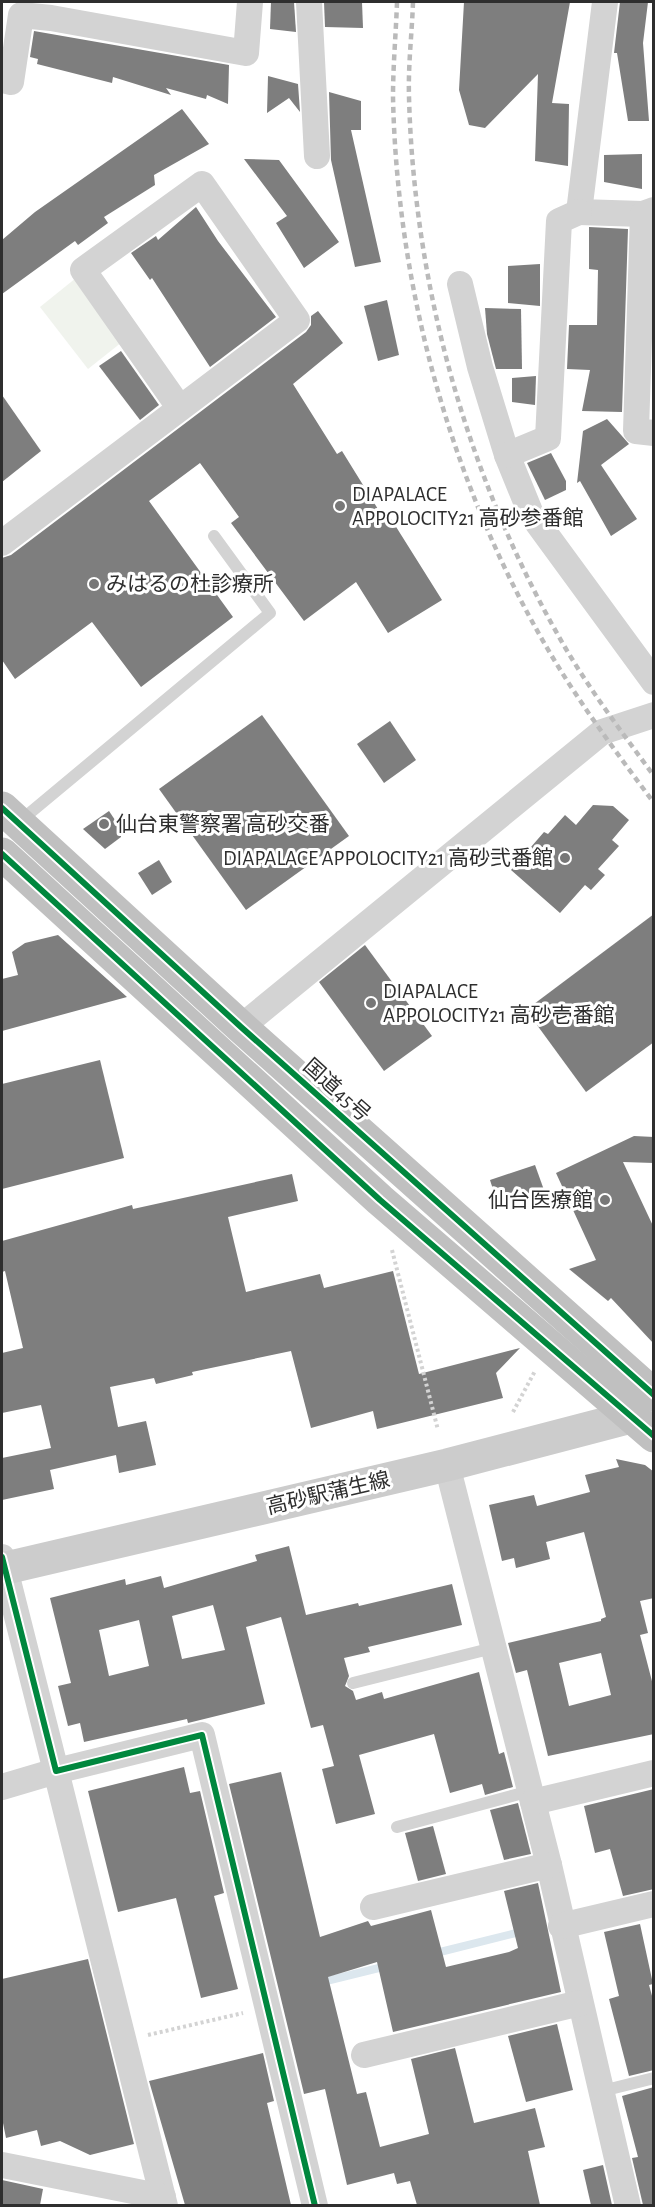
<svg xmlns="http://www.w3.org/2000/svg" width="655" height="2207" font-family="'Alegreya Sans','Noto Sans JP',sans-serif">
  <style>
    .green { fill: #f0f3ed }
    .lines { fill: none; stroke-linecap: round; stroke-linejoin: round }
    .stream { stroke: #dce7ee; stroke-width: 8 }
    .building { fill: #7e7e7e; fill-rule: evenodd }
    .path { stroke: #d3d3d3; stroke-width: 4; stroke-dasharray: 3 3; stroke-linecap: butt }
    .lane { stroke: #d3d3d3; stroke-width: 12 }
    .street { stroke: #d3d3d3; stroke-width: 26 }
    .secondary { stroke: #ccc; stroke-width: 33 }
    .highway { stroke: #c0c0c0; stroke-width: 33 }
    .rail { stroke: #bababa; stroke-width: 4.5; stroke-dasharray: 6 4.5; stroke-linecap: butt }
    .cycleway-casing { stroke: #fff; stroke-width: 10 }
    .cycleway { stroke: #00873e; stroke-width: 6 }
    .poi-dot { fill: #777; stroke: #fff; stroke-width: 2 }
    .labels { text-anchor: middle; stroke-width: 6; stroke-linejoin: round; paint-order: stroke }
    .poi-label { font-size: 21px; fill: #2e2e2e; stroke: #fff; text-anchor: start }
    .street-label { font-size: 21px; fill: #2e2e2e; stroke: #fff }
  </style>
  <rect width="100%" height="100%" fill="#fff"/>
  <!-- green -->
  <path class="green" d="M76,278L122,342L88,369L40,307Z"/>
  <g class="lines">
    <!-- stream -->
    <g class="stream">
      <path d="M432,1954L524,1931"/>
      <path d="M318,1983L387,1966"/>
    </g>
  </g>
  <!-- building -->
  <g class="building">
    <path d="M271,2H294L296,32L270,29Z"/>
    <path d="M324,2H362L363,28L325,27Z"/>
    <path d="M464,2H570L552,103L569,104L568,166L535,161L538,74L485,128L469,125L459,90Z"/>
    <path d="M620,2H648L643,43L649,121H628L617,53H614Z"/>
    <path d="M34,31L229,65L228,104L207,95L206,99L166,88L171,95L113,77L112,83L37,64L38,59L30,57Z"/>
    <path d="M268,76L298,84L300,112L289,98L267,113Z"/>
    <path d="M329,92L361,101V130H351L381,262L355,267L331,160Z"/>
    <path d="M182,109L209,144L154,175L155,185L104,217L108,223L78,245L75,241L2,294V240L35,212Z"/>
    <path d="M642,154V189L604,182V155Z"/>
    <path d="M244,159L279,160L339,242L304,268L276,223L287,216Z"/>
    <path d="M196,207L218,241L276,317L210,367L152,278L150,280L131,253L156,236L158,240Z"/>
    <path d="M589,227L628,229L622,412L582,411L590,370L567,369L569,325H597L598,270L589,269Z"/>
    <path d="M540,264V306L508,303V266Z"/>
    <path d="M387,300L399,355L378,361L364,306Z"/>
    <path d="M485,308L521,309L522,369H496L487,334Z"/>
    <path d="M318,311L343,343L293,384L337,454L342,451L381,514H388L442,600L388,633L356,582L304,621L231,523L239,517L200,463L149,501L233,617L141,687L92,622L15,679L2,660V558L11,555L306,332L311,325V316Z"/>
    <path d="M121,351L159,405L140,420L99,366Z"/>
    <path d="M536,376L535,405L512,402V378Z"/>
    <path d="M2,395L41,451L2,482Z"/>
    <path d="M607,419L629,444L601,465L637,519L611,536L580,481L577,483L583,431Z"/>
    <path d="M551,453L566,481V490L545,500L527,463Z"/>
    <path d="M262,715L349,836L246,910L159,789Z"/>
    <path d="M390,721L416,760L384,783L357,744Z"/>
    <path d="M593,805L613,806L629,820L612,840L619,846L598,869L605,875L591,890L585,885L560,913L511,870L544,832L548,834L565,815L576,825Z"/>
    <path d="M109,811L121,829V837L105,849L83,829Z"/>
    <path d="M159,860L172,882L152,895L138,873Z"/>
    <path d="M654,914V1042L586,1092L526,1010Z"/>
    <path d="M58,935L127,997L2,1031V979L18,975L12,952L25,943Z"/>
    <path d="M365,945L432,1036L384,1071L319,982Z"/>
    <path d="M100,1060L124,1158L2,1189V1084Z"/>
    <path d="M634,1136L654,1137V1163L623,1162L654,1228V1344L611,1298L608,1301L569,1269L596,1260L556,1173Z"/>
    <path d="M535,1165L544,1190L498,1205L490,1180Z"/>
    <path d="M292,1174L298,1201L228,1217L246,1292L320,1274L324,1288L393,1271L419,1374L520,1348L496,1373L503,1398L377,1429L373,1411L311,1428L291,1351L192,1372L193,1375L156,1384L154,1378L110,1387L118,1427L146,1421L156,1465L119,1473L116,1455L50,1470L54,1489L2,1500V1458L51,1448L41,1405L2,1413V1353L23,1348L5,1271L2,1272V1241L132,1205L133,1209Z"/>
    <path d="M616,1459L645,1465L654,1472V1598L640,1601L648,1633L640,1635L654,1689V1734L548,1756L527,1670L516,1673L508,1643L601,1621V1619L606,1617L584,1532L546,1542L550,1559L516,1568L514,1558L502,1561L489,1505L534,1495L537,1506L590,1492L585,1475L619,1467ZM601,1653L611,1695L569,1706L559,1663Z"/>
    <path d="M289,1546L306,1615L358,1603L359,1606L452,1584L462,1625L368,1647L370,1652L344,1658L349,1676L345,1686L353,1691L356,1700L382,1692L384,1699L479,1672L499,1754L504,1752L513,1787L485,1795L482,1784L450,1793L434,1734L359,1755L375,1814L336,1824L322,1769L334,1766L323,1725L311,1728L281,1617L246,1627L265,1704L188,1723L187,1719L84,1742L80,1723L68,1726L58,1686L71,1683L50,1598L125,1579L126,1585L161,1576L164,1588L257,1561L255,1555ZM213,1605L225,1650L182,1659L172,1616ZM139,1620L149,1666L109,1676L99,1630Z"/>
    <path d="M184,1767L190,1793L200,1791L224,1893L214,1896L238,1989L201,1998L176,1898L118,1912L88,1791Z"/>
    <path d="M281,1772L320,1937L368,1921L371,1926L431,1910L446,1967L509,1952L518,1948L504,1891L538,1883L561,1992L393,2032L377,1962L328,1977L357,2094L366,2092L380,2147L429,2134L411,2059L455,2048L474,2123L535,2108L545,2147L528,2151L540,2205H417L410,2181L397,2184L394,2173L347,2185L325,2089L304,2094L229,1784Z"/>
    <path d="M654,1789V1889L623,1896L610,1849L595,1853L584,1806Z"/>
    <path d="M518,1803L531,1854L504,1860L490,1810Z"/>
    <path d="M433,1826L446,1874L418,1881L405,1833Z"/>
    <path d="M640,1924L653,1984L649,1985L654,2003V2070L629,2076L609,1999L619,1996L604,1932Z"/>
    <path d="M88,1959L134,2144L90,2155L60,2141L41,2146L37,2130L6,2138L2,2118V1979Z"/>
    <path d="M557,2024L573,2090L526,2102L508,2036Z"/>
    <path d="M263,2053L274,2101L267,2103L291,2205H185L149,2081Z"/>
    <path d="M654,2087V2205H643L632,2158L638,2157L622,2096Z"/>
    <path d="M603,2165L612,2205H591L583,2170Z"/>
    <path d="M2,2180L43,2189L40,2205H2Z"/>
  </g>
  <g class="lines">
    <!-- path -->
    <g class="path">
      <path d="M392,1250L438,1430"/>
      <path d="M513,1412L535,1371"/>
      <path d="M148,2035L243,2013"/>
    </g>
    <!-- lane -->
    <g class="lane">
      <path d="M19,822L270,613L214,536"/>
      <path d="M353,1683L493,1648"/>
      <path d="M397,1827L530,1791"/>
      <path d="M602,2091L654,2078"/>
    </g>
    <!-- street -->
    <g class="street">
      <path d="M309,2L317,156"/>
      <path d="M605,2L579,212L643,214L654,210"/>
      <path d="M2,80L11,82L21,15L51,18L246,53L250,2"/>
      <path d="M643,214L636,431L654,433"/>
      <path d="M460,284L480,367L507,455L531,514L654,682"/>
      <path d="M507,455L548,438L559,221L579,212"/>
      <path d="M2,543L297,320L202,184L83,270L179,407"/>
      <path d="M241,1027L602,732L654,715"/>
      <path d="M447,1465L549,1865L628,2206"/>
      <path d="M2,1557L56,1771L202,1735L315,2206"/>
      <path d="M2,1787L56,1771L165,2206"/>
      <path d="M533,1802L654,1773"/>
      <path d="M373,1907L549,1865"/>
      <path d="M561,1926L654,1904"/>
      <path d="M364,2055L580,2003"/>
      <path d="M2,2165L163,2197"/>
    </g>
    <!-- secondary -->
    <path class="secondary" d="M2,1569L447,1465L654,1411"/>
    <!-- highway -->
    <g class="highway">
      <path d="M2,808L241,1027L654,1395"/>
      <path d="M2,854L380,1200L654,1436"/>
    </g>
    <!-- rail -->
    <g class="rail">
      <path d="M397,2C396,33 393,65 393,97C397,291 453,491 553,658C583,708 619,756 654,803"/>
      <path d="M413,2C412,33 408,65 409,97C414,289 469,483 566,649C592,693 624,735 654,776"/>
    </g>
    <defs>
      <g id="cycleway">
        <path d="M2,808L241,1027L654,1395"/>
        <path d="M2,854L380,1200L654,1436"/>
        <path d="M2,1557L56,1771L202,1735L315,2206"/>
      </g>
    </defs>
    <!-- cycleway casing -->
    <use href="#cycleway" class="cycleway-casing"/>
    <!-- cycleway -->
    <use href="#cycleway" class="cycleway"/>
  </g>
  <!-- markers -->
  <g class="poi-dot">
    <circle cx="340" cy="506" r="6"/>
    <circle cx="94" cy="584" r="6"/>
    <circle cx="104" cy="824" r="6"/>
    <circle cx="565" cy="858" r="6"/>
    <circle cx="371" cy="1003" r="6"/>
    <circle cx="605" cy="1200" r="6"/>
  </g>
  <g class="labels">
    <!-- poi labels -->
    <g class="poi-label">
      <text x="352" y="501">DIAPALACE<tspan x="352" dy="24">APPOLOCITY21 高砂参番館</tspan></text>
      <text x="106" y="591">みはるの杜診療所</text>
      <text x="116" y="831">仙台東警察署 高砂交番</text>
      <text x="553" y="865" text-anchor="end">DIAPALACE APPOLOCITY21 高砂弐番館</text>
      <text x="383" y="998">DIAPALACE<tspan x="383" dy="24">APPOLOCITY21 高砂壱番館</tspan></text>
      <text x="593" y="1207" text-anchor="end">仙台医療館</text>
    </g>
    <!-- street labels -->
    <g class="street-label">
      <text transform="translate(337 1090) rotate(42)" y="7">国道45号</text>
      <text transform="translate(328 1493) rotate(-13)" y="7">高砂駅蒲生線</text>
    </g>
  </g>
  <!-- border -->
  <rect width="655" height="2207" fill="none" stroke="#2e2e2e" stroke-width="6"/>
</svg>
